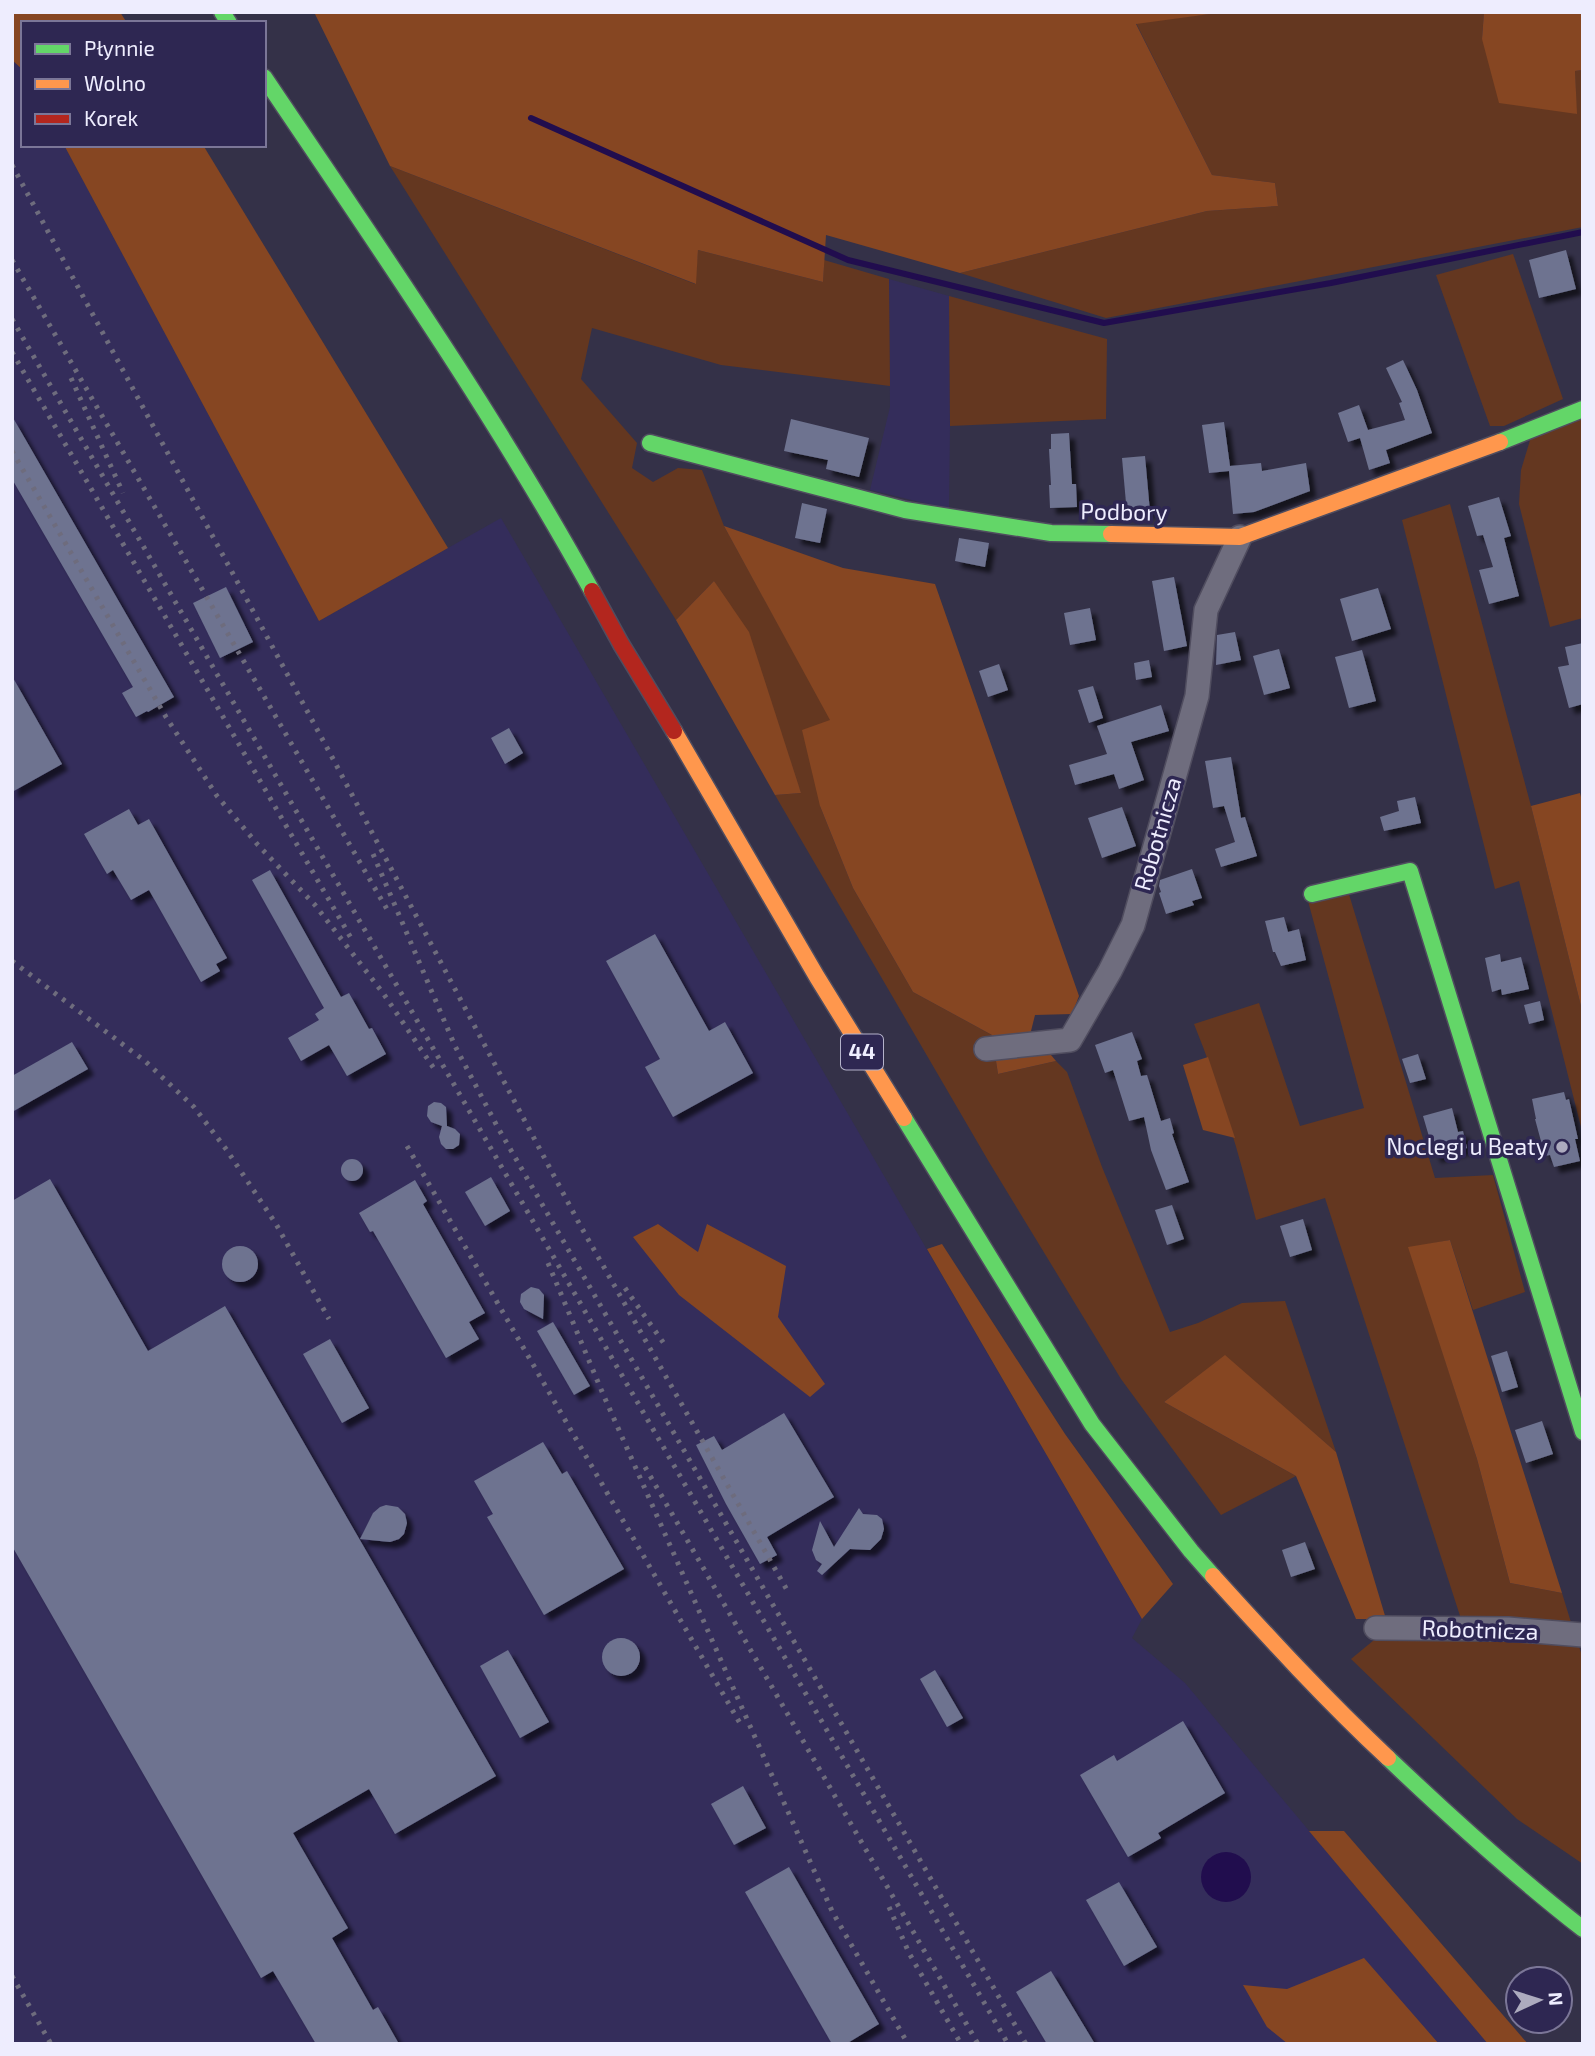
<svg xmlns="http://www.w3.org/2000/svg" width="1595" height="2056" font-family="'Exo 2',sans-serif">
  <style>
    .built { fill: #342d5b }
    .green { fill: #643720 }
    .forest { fill: #864622 }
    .water { fill: #210d4e }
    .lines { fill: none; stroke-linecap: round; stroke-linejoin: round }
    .stream { stroke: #210d4e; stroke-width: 6 }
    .building { fill: #6e7390; filter: url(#shadow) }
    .street-casing { stroke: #504d5f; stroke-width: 26 }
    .fast-casing { stroke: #504d5f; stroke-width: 19 }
    .slow-casing { stroke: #504d5f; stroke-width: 19 }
    .jam-casing { stroke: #504d5f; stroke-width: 19 }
    .street { stroke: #6f6d7e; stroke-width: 23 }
    .fast { stroke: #63d668; stroke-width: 16 }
    .slow { stroke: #ff974d; stroke-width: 16 }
    .jam { stroke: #b3261e; stroke-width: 16 }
    .rail { stroke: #6e6c7d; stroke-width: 5; stroke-dasharray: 3.5 7; stroke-linecap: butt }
    .poi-dot { fill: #adabbe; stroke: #2e2752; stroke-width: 2.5 }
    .labels { text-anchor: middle; stroke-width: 7; stroke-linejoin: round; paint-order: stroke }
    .shield { fill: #2e2752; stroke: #b4b2ca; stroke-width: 2 }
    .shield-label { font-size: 21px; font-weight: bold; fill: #eeedfe }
    .street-label { font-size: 23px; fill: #eeedfe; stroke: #2e2752 }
    .poi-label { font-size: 23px; fill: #eeedfe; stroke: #2e2752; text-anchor: end }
  </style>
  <defs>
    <filter id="shadow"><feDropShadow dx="6" dy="6" stdDeviation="2" flood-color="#0009"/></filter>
  </defs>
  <rect width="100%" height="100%" fill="#343148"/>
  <!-- built -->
  <g class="built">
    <path d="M12,60L23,70V145H64L319,621L501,518L1142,1619L1132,1638L1185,1683L1488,2044H12Z"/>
    <path d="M889,279L949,296L950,426L949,509L870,490L890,407Z"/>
  </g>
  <!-- green -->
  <g class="green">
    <path d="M1225,12H1484L1482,39L1576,114L1575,71L1583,70V227L1106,318L960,273L1207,211L1278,206L1275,183L1212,175L1136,23Z"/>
    <path d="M390,166L695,284L698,250L823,282L824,260L889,279L890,386L721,365L592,328L581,379L637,443L632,468L653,482L678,468L702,470L724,526L831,720L820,806L853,888L913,992L992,1035L998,1074L1056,1061L1067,1072L1102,1167L1170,1332L1198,1323L1242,1303L1285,1301L1336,1452L1225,1356L1164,1402L1296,1476L1221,1515L1121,1379L989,1162L775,795L801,793L714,581L676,620Z"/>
    <path d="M1513,254L1563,399L1504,426H1490L1436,275Z"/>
    <path d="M949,296L1107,339L1106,419L950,426Z"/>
    <path d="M1583,414V618L1550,627L1519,504L1521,470L1531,437Z"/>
    <path d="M1450,504L1531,806L1583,1014V1135L1519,881L1495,889L1402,520Z"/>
    <path d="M1348,891L1435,1178L1493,1175L1525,1292L1473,1310L1450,1240L1409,1248L1477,1459L1510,1583L1562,1593L1573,1629L1462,1622L1325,1198L1256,1220C1239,1154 1220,1088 1194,1024L1259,1003L1300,1126L1364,1108L1308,901Z"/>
    <path d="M1507,1633L1577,1640L1583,1659V1864L1517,1819L1351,1659L1374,1640Z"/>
  </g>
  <!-- forest -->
  <g class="forest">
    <path d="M12,12H120L127,23H23V70L12,60Z"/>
    <path d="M314,12H1225L1136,24L1212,175L1275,183L1278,206L1207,211L960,273L826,235L823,282L698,250L696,284L390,166Z"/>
    <path d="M1484,12H1583V70L1575,71L1577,114L1499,103L1482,39Z"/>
    <path d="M64,145H203L448,548L319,621Z"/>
    <path d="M724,526L843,568L935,584L1079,996L1072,1014L1035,1015L1031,1031L1056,1061L998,1074L992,1035L913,992L853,888L820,806L802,730L830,720Z"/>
    <path d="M714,581L749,632L801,793L775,795L676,620Z"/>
    <path d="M1580,793L1583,805V1014L1531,806Z"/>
    <path d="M1208,1057L1235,1138L1203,1130L1183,1065Z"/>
    <path d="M658,1224L698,1252L707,1224L786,1266L778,1317L825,1384L810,1397L679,1295L633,1237Z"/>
    <path d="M1450,1240L1562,1593L1510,1583L1477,1459L1408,1247Z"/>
    <path d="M942,1244L1065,1434L1173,1584L1142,1619L927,1249Z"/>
    <path d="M1225,1355L1336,1452L1386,1619H1356L1296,1476L1164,1402Z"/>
    <path d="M1309,1831H1344L1528,2044H1488Z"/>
    <path d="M1364,1958L1439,2044H1288L1267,2027L1243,1985L1287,1989Z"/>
  </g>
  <!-- water -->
  <circle class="water" cx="1226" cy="1877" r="25"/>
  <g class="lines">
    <!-- stream -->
    <path class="stream" d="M531,118L848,260L1104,323L1331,283L1583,232"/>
  </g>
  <!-- building -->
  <g class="building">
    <path d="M1566,250L1576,289L1539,298L1529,260Z"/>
    <path d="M1403,360L1417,390L1432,433L1386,450L1390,463L1369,470L1360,438L1348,442L1338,413L1359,405L1368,430L1405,420L1399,403L1402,402L1386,368Z"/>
    <path d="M12,416L174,697L148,712L147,711L136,717L122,693L133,687L12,479Z"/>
    <path d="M791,419L869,438L859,477L826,469L828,460L784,451Z"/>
    <path d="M1224,422L1230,466L1261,463L1262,471L1306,463L1310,491L1254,512L1233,514L1229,471L1209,473L1202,425Z"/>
    <path d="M1069,433L1072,484H1076L1077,507L1050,508L1049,485H1051L1049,449H1051V434Z"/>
    <path d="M1145,456L1150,512L1127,514L1122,458Z"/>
    <path d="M1499,497L1511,536L1504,538L1519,596L1489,604L1479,570L1493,567L1483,535L1477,536L1468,506Z"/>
    <path d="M802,503L827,509L820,543L795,538Z"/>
    <path d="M959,538L989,543L985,567L955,561Z"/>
    <path d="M1174,577L1187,646L1164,651L1152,581Z"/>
    <path d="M226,587L253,642L220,658L193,603Z"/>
    <path d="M1378,588L1391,629L1352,641L1340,599Z"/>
    <path d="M1090,608L1096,640L1070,645L1064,613Z"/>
    <path d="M1235,632L1241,660L1216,665L1217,635Z"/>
    <path d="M1583,643V704L1569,708L1558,667L1569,665L1565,647Z"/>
    <path d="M1279,649L1290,688L1264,695L1253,656Z"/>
    <path d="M1362,650L1376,701L1349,708L1335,657Z"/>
    <path d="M1149,660L1152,677L1136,680L1134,663Z"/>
    <path d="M999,664L1008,690L988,697L979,671Z"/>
    <path d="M12,676L62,764L12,792Z"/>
    <path d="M1093,686L1103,718L1089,723L1078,690Z"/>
    <path d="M1161,705L1169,731L1131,742L1144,780L1119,789L1114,774L1075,785L1069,765L1107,754L1097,726Z"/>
    <path d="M509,728L523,753L505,764L491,738Z"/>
    <path d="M1231,757L1241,818L1245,817L1257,856L1221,867L1215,849L1235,842L1224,806L1213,808L1205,761Z"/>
    <path d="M1415,797L1421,823L1384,831L1380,817L1399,811L1397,801Z"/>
    <path d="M1122,807L1136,846L1102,858L1088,818Z"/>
    <path d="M129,809L138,825L149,819L227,958L216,964L220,971L201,982L149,890L131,900L113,870L107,874L84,834Z"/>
    <path d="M1192,869L1202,898L1192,901L1194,905L1166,914L1159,893L1161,892L1159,886L1160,880Z"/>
    <path d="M270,870L341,997L349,993L369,1029L372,1028L386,1054L347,1076L329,1045L301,1061L288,1038L319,1020L315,1014L324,1008L252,880Z"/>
    <path d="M1284,917L1288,932L1299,929L1306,960L1281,966L1275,952H1273L1265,921Z"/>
    <path d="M655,934L709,1031L725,1022L753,1073L673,1117L645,1067L660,1059L606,961Z"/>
    <path d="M1500,954L1501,962L1521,957L1529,989L1502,995L1501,989L1492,992L1485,958Z"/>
    <path d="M1540,1001L1544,1020L1529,1024L1524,1005Z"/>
    <path d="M1132,1032L1142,1059L1137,1061L1141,1076L1147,1075L1161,1121L1170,1118L1174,1133L1172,1134L1189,1182L1166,1190L1151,1150L1144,1117L1129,1121L1113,1070L1105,1073L1095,1045Z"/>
    <path d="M72,1042L88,1069L12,1112V1076Z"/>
    <path d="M1418,1054L1426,1079L1410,1083L1402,1059Z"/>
    <path d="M1564,1092L1566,1100L1569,1099L1578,1139H1575L1580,1161L1554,1167L1550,1155L1545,1156L1535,1119H1536L1532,1099Z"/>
    <path d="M434,1102L441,1103L446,1107L447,1126L455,1129L460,1134L459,1145L453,1149H446L441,1144L439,1137L442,1126L431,1122L427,1116L428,1106Z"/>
    <path d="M1452,1108L1458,1132L1463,1131L1467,1148L1435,1157L1423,1116Z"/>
    <circle cx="352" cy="1170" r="11"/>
    <path d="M491,1177L510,1211L485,1226L465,1192Z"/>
    <path d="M50,1179L148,1351L225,1306L496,1776L395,1834L369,1789L293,1833L348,1928L332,1938L373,2010L378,2007L399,2044H316L273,1971L261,1978L12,1546V1201Z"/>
    <path d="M415,1180L427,1201L423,1204L485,1313L469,1322L479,1339L446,1358L373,1231L370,1232L359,1213Z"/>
    <path d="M1172,1205L1184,1239L1167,1245L1155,1210Z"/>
    <path d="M1303,1219L1312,1250L1290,1257L1280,1226Z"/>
    <circle cx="240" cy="1264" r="18"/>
    <path d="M531,1287L539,1289L544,1295L543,1319L524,1309L520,1302L521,1294Z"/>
    <path d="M553,1322L590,1386L574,1395L537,1331Z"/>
    <path d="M330,1339L369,1408L342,1423L303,1354Z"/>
    <path d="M1507,1351L1518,1387L1502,1392L1491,1356Z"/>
    <path d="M784,1413L834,1497L767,1537L777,1555L760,1564L726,1504L696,1445L714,1436L722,1450Z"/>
    <path d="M1542,1421L1553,1454L1526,1463L1515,1430Z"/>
    <path d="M543,1442L562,1474L567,1471L624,1569L544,1615L487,1517L493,1514L474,1481Z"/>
    <path d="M386,1505L398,1507L405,1514L407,1523L404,1534L399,1539L390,1542L360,1539L373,1513L380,1507Z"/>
    <path d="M859,1508L863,1514L877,1515L882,1519L884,1529L881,1539L870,1550L850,1549L822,1575L817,1571L822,1564L816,1560L812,1550L820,1521L834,1547Z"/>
    <path d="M1305,1542L1315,1569L1291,1577L1282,1550Z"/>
    <circle cx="621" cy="1657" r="19"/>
    <path d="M508,1650L549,1722L520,1738L480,1666Z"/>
    <path d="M935,1670L963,1718L947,1727L920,1679Z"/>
    <path d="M1183,1721L1225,1793L1158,1833L1161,1838L1128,1857L1080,1775L1114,1755L1117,1761Z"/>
    <path d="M743,1786L766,1828L734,1845L711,1804Z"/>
    <path d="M789,1867L879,2024L846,2044H832L745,1892Z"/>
    <path d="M1119,1882L1157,1947L1124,1966L1086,1900Z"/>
    <path d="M1051,1971L1095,2044H1047L1016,1992Z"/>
  </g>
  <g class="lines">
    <defs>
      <g id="street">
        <path d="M986,1049L1070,1040L1110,971L1133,925L1197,696L1206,610L1240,537"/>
        <path d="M1376,1628L1508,1629L1583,1635"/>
      </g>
      <g id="fast">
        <path d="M222,12L229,23"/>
        <path d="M264,77C377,245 494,413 592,591"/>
        <path d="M1500,442L1583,409"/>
        <path d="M650,443L905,510L1051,533L1111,534"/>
        <path d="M1312,894L1410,871L1583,1432"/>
        <path d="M904,1118L1092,1424L1191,1551L1213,1576"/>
        <path d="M1388,1758C1451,1818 1515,1876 1583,1929"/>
      </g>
      <g id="slow">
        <path d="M1111,534L1240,537L1500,442"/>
        <path d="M674,731L817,977L904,1118"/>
        <path d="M1213,1576C1270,1639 1326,1700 1388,1758"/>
      </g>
      <path id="jam" d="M592,591L621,644L674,731"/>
    </defs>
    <!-- street casing -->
    <use href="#street" class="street-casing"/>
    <!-- fast casing -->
    <use href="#fast" class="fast-casing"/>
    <!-- slow casing -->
    <use href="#slow" class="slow-casing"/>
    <!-- jam casing -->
    <use href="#jam" class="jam-casing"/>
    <!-- street -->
    <use href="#street" class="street"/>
    <!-- fast -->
    <use href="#fast" class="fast"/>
    <!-- slow -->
    <use href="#slow" class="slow"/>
    <!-- jam -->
    <use href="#jam" class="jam"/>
    <!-- rail -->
    <g class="rail">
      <path d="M12,165L332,757L580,1225L787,1590"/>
      <path d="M12,260L388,911"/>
      <path d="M12,319L1008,2044"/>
      <path d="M12,352L351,938"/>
      <path d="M71,378L123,493"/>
      <path d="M12,451L166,717L217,796L258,845L315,905L383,993L437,1073"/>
      <path d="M373,854L455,1046L497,1126L1026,2044"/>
      <path d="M12,961L145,1061L194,1107L226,1149L276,1224L329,1319"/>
      <path d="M407,1146L741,1725"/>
      <path d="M548,1263L603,1394L832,1911L908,2044"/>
      <path d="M625,1288L665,1345"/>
      <path d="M645,1467L978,2044"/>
      <path d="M889,1907L909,1953L961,2044"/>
      <path d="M12,1976L51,2044"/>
    </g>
  </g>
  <!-- markers -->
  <circle class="poi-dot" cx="1562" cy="1147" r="7"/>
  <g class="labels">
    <!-- shield labels -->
    <rect class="shield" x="841" y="1034.5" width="42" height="35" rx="5"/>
    <g class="shield-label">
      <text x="862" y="1059">44</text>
    </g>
    <!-- street labels -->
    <g class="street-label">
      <text transform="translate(1124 512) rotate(1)" y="8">Podbory</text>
      <text transform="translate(1158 834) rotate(-74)" y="8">Robotnicza</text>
      <text transform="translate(1480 1630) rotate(2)" y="8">Robotnicza</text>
    </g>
    <!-- poi labels -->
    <g class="poi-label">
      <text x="1548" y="1155">Noclegi u Beaty</text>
    </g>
  </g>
  <!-- border -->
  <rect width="1595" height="2056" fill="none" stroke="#eeedfe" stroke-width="28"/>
  <!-- legend -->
  <rect x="21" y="21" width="245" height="126" fill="#2e2752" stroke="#7b7697" stroke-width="2"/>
  <rect x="35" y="44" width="35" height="10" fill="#63d668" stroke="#7b7697" stroke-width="2"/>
  <text x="84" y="56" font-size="21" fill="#eeedfe">Płynnie</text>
  <rect x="35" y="79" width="35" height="10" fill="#ff974d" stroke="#7b7697" stroke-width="2"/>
  <text x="84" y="91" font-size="21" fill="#eeedfe">Wolno</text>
  <rect x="35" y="114" width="35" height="10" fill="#b3261e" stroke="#7b7697" stroke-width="2"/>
  <text x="84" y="126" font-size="21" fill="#eeedfe">Korek</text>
  <!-- north arrow -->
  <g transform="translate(1539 2000) rotate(86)"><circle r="33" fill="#2e2752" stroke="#7b7697" stroke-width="2"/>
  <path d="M0-5L12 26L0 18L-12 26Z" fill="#adabbe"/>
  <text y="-10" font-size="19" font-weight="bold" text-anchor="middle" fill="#eeedfe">N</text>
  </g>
</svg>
